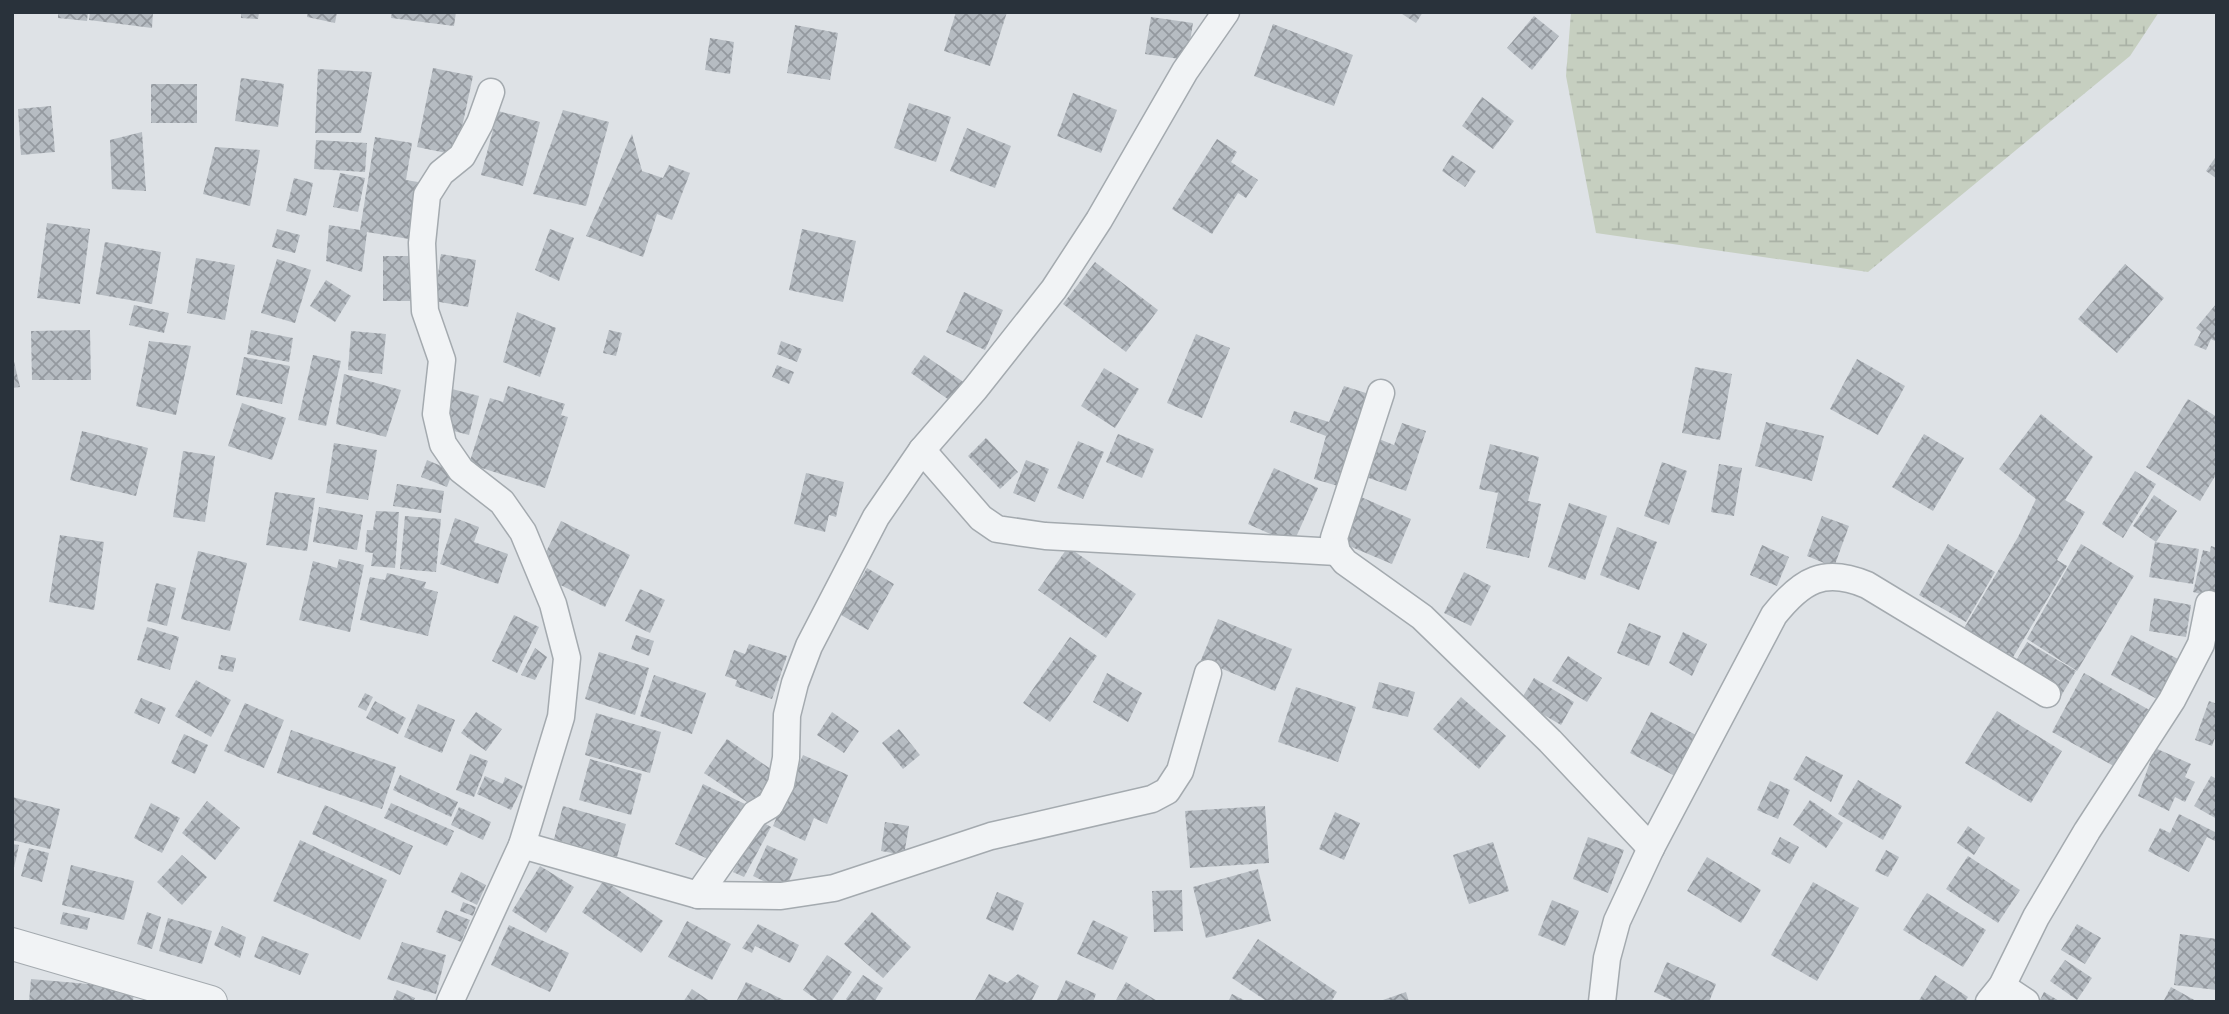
<svg xmlns="http://www.w3.org/2000/svg" width="2229" height="1014" font-family="Cabin,sans-serif">
  <style>
    .wetland { fill: url(#wetland-marsh) }
    .building { fill: url(#building-cross-hatch) }
    .lines { fill: none; stroke-linecap: round; stroke-linejoin: round }
    .minor-casing { stroke: #a4aaaf; stroke-width: 29 }
    .tertiary-casing { stroke: #a4aaaf; stroke-width: 34 }
    .minor { stroke: #f1f3f5; stroke-width: 26 }
    .tertiary { stroke: #f1f3f5; stroke-width: 32 }
  </style>
  <defs>
    <pattern id="wetland-marsh" width="20" height="14" patternUnits="userSpaceOnUse" patternTransform="scale(1.75)"><rect width="20" height="14" fill="#c6cfc0"/><path d="M1 5h8M5 5V1M11 12h8M15 12V8" fill="none" stroke="#aab2a6"/></pattern>
    <pattern id="building-cross-hatch" width="8" height="8" patternUnits="userSpaceOnUse" patternTransform="scale(1.75)"><rect width="8" height="8" fill="#b6bcc2"/><path d="M0 0l8 8M0 8l8-8" fill="none" stroke="#94999f"/></pattern>
  </defs>
  <rect width="100%" height="100%" fill="#dee2e6"/>
  <!-- wetland -->
  <path class="wetland" d="M1571,12H2159L2130,56L1868,272L1596,233L1566,76Z"/>
  <!-- building -->
  <g class="building">
    <path d="M58,12H88L87,21L58,18Z"/>
    <path d="M90,12H153L152,28L89,20Z"/>
    <path d="M241,12L259,13L258,19L241,18Z"/>
    <path d="M308,12H337L335,23L307,17Z"/>
    <path d="M392,12H456L454,26L391,18Z"/>
    <path d="M956,12H1007L990,66L944,51Z"/>
    <path d="M1399,12H1423L1416,23Z"/>
    <path d="M1534,16L1559,36L1532,70L1507,48Z"/>
    <path d="M1151,17L1193,23L1187,60L1145,54Z"/>
    <path d="M1273,24L1353,55L1334,106L1254,76Z"/>
    <path d="M795,25L838,33L830,80L787,73Z"/>
    <path d="M710,38L734,42L730,74L705,70Z"/>
    <path d="M433,68L473,76L456,155L417,147Z"/>
    <path d="M318,69L372,72L361,133H315Z"/>
    <path d="M241,78L284,84L278,127L235,121Z"/>
    <rect x="151" y="84" width="46" height="39"/>
    <path d="M1073,93L1117,110L1101,153L1057,136Z"/>
    <path d="M1482,97L1514,121L1493,149L1462,126Z"/>
    <path d="M909,103L951,117L936,162L894,148Z"/>
    <path d="M51,106L55,152L21,155L18,109Z"/>
    <path d="M563,110L609,122L586,206L533,194Z"/>
    <path d="M498,111L540,122L523,186L481,175Z"/>
    <path d="M967,128L1011,146L995,188L950,171Z"/>
    <path d="M142,132L146,191L112,189L110,140Z"/>
    <path d="M632,134L642,171L663,178L669,165L690,173L672,220L657,214L643,257L586,236Z"/>
    <path d="M375,137L412,143L406,180L418,182L409,239L367,232L362,272L326,261L329,225L360,230Z"/>
    <path d="M1217,139L1237,152L1231,162L1258,180L1246,198L1238,193L1212,234L1172,209Z"/>
    <path d="M316,140L367,143L365,172L314,169Z"/>
    <path d="M215,147L260,150L250,206L203,194Z"/>
    <path d="M1452,155L1476,171L1465,187L1442,171Z"/>
    <path d="M2217,155V179L2206,171Z"/>
    <path d="M340,173L365,178L358,212L333,207Z"/>
    <path d="M294,178L313,183L306,216L286,211Z"/>
    <path d="M47,223L90,229L80,304L37,298Z"/>
    <path d="M277,229L300,235L295,253L272,247Z"/>
    <path d="M550,229L574,238L559,281L535,270Z"/>
    <path d="M802,229L856,241L843,302L789,290Z"/>
    <path d="M105,242L161,252L152,304L96,294Z"/>
    <path d="M441,254L476,260L468,307L434,301Z"/>
    <rect x="383" y="256" width="32" height="45"/>
    <path d="M196,258L235,265L225,320L187,313Z"/>
    <path d="M277,259L311,270L295,323L261,313Z"/>
    <path d="M1095,262L1158,310L1126,352L1063,304Z"/>
    <path d="M2125,264L2164,298L2117,353L2078,319Z"/>
    <path d="M326,280L351,296L335,322L310,306Z"/>
    <path d="M964,292L1003,310L985,350L946,332Z"/>
    <path d="M2217,303V342L2211,339L2206,350L2194,345L2201,332L2196,328Z"/>
    <path d="M134,305L169,313L164,333L129,325Z"/>
    <path d="M517,312L556,328L540,377L503,362Z"/>
    <path d="M90,330L91,380H32L31,331Z"/>
    <path d="M251,330L293,338L289,362L247,354Z"/>
    <path d="M609,330L622,333L616,356L603,353Z"/>
    <path d="M351,331L386,334L382,374L348,370Z"/>
    <path d="M1196,334L1230,348L1202,418L1167,403Z"/>
    <path d="M149,341L191,346L176,415L136,406Z"/>
    <path d="M781,341L802,349L797,362L777,354Z"/>
    <path d="M12,353L20,387L12,388Z"/>
    <path d="M313,355L341,361L326,426L298,420Z"/>
    <path d="M924,355L965,383L952,402L911,373Z"/>
    <path d="M244,357L290,366L282,404L236,395Z"/>
    <path d="M1857,359L1905,386L1878,435L1830,409Z"/>
    <path d="M777,365L794,372L789,384L772,377Z"/>
    <path d="M1695,367L1732,374L1720,440L1682,433Z"/>
    <path d="M1104,368L1139,389L1115,428L1081,406Z"/>
    <path d="M344,374L401,390L386,437L336,424Z"/>
    <path d="M508,386L565,404L561,415L568,417L545,488L469,464L490,398L503,402Z"/>
    <path d="M1344,386L1369,394L1338,486L1314,479L1326,436L1290,422L1294,411L1329,422Z"/>
    <path d="M452,389L479,396L469,435L442,428Z"/>
    <path d="M2188,399L2217,417V473L2200,501L2146,467Z"/>
    <path d="M242,403L286,418L272,460L228,446Z"/>
    <path d="M2041,414L2093,457L2065,500L2085,512L2057,560L2067,566L2009,664L1960,635L2018,537L2036,499L1999,469Z"/>
    <path d="M1766,422L1824,436L1812,481L1755,466Z"/>
    <path d="M1402,423L1426,431L1406,491L1366,477L1379,439L1394,445Z"/>
    <path d="M82,431L148,448L136,496L70,480Z"/>
    <path d="M1118,434L1154,449L1142,478L1106,462Z"/>
    <path d="M1924,434L1964,458L1933,511L1892,487Z"/>
    <path d="M986,438L1018,472L1000,489L968,456Z"/>
    <path d="M1078,441L1104,452L1083,499L1057,488Z"/>
    <path d="M334,443L377,450L368,500L326,493Z"/>
    <path d="M1490,444L1539,457L1528,501L1541,504L1529,558L1486,548L1498,493L1479,489Z"/>
    <path d="M183,451L215,456L205,522L173,517Z"/>
    <path d="M427,460L453,471L447,487L421,477Z"/>
    <path d="M1026,460L1049,469L1035,502L1013,493Z"/>
    <path d="M1662,462L1687,471L1669,525L1644,516Z"/>
    <path d="M1719,464L1742,468L1734,516L1711,512Z"/>
    <path d="M1274,468L1318,488L1293,544L1248,524Z"/>
    <path d="M2135,471L2156,484L2123,538L2102,524Z"/>
    <path d="M806,473L844,482L836,517L829,515L825,532L794,524Z"/>
    <path d="M397,484L444,491L441,513L393,506Z"/>
    <path d="M275,492L315,498L307,551L266,545Z"/>
    <path d="M2154,495L2177,511L2156,542L2133,526Z"/>
    <path d="M1361,497L1411,519L1392,564L1342,543Z"/>
    <path d="M1569,503L1607,516L1585,580L1548,567Z"/>
    <path d="M319,507L363,515L357,550L313,542Z"/>
    <path d="M376,511L399,512L395,568L371,566L373,553L365,552L367,530H373Z"/>
    <path d="M405,516L441,519L436,572L400,569Z"/>
    <path d="M1822,516L1849,526L1834,567L1807,556Z"/>
    <path d="M455,518L479,527L474,542L508,554L498,584L440,564Z"/>
    <path d="M561,521L630,555L605,607L536,573Z"/>
    <path d="M1617,527L1657,542L1639,590L1600,575Z"/>
    <path d="M60,535L104,542L94,610L49,602Z"/>
    <path d="M2155,542L2199,549L2193,584L2149,577Z"/>
    <path d="M1948,544L1995,572L1966,622L1919,595Z"/>
    <path d="M2081,544L2134,576L2077,671L2027,639Z"/>
    <path d="M1762,545L1789,557L1777,586L1750,575Z"/>
    <path d="M2211,546L2217,548L2216,598L2193,592L2203,550L2210,552Z"/>
    <path d="M1068,547L1136,594L1106,638L1038,590Z"/>
    <path d="M198,551L247,563L230,631L181,619Z"/>
    <path d="M339,559L364,565L350,632L299,620L313,561L337,568Z"/>
    <path d="M867,568L894,584L868,630L841,615Z"/>
    <path d="M1464,572L1491,586L1471,626L1444,613Z"/>
    <path d="M387,573L426,582L424,588L438,592L428,636L360,620L370,577L385,580Z"/>
    <path d="M156,583L176,588L167,626L147,621Z"/>
    <path d="M640,589L665,600L650,633L625,621Z"/>
    <path d="M2154,598L2191,605L2186,637L2149,631Z"/>
    <path d="M514,615L539,627L517,673L492,661Z"/>
    <path d="M1218,619L1292,649L1275,691L1201,660Z"/>
    <path d="M1629,623L1661,636L1649,666L1617,653Z"/>
    <path d="M147,627L179,637L170,670L137,660Z"/>
    <path d="M1683,632L1707,644L1692,676L1669,663Z"/>
    <path d="M636,635L654,641L649,656L631,649Z"/>
    <path d="M2131,635L2182,661L2161,701L2111,675Z"/>
    <path d="M1070,637L1097,656L1050,722L1023,703Z"/>
    <path d="M2027,642L2076,671L2061,696L2013,666Z"/>
    <path d="M749,644L787,656L772,699L735,686L737,680L725,676L734,650L745,654Z"/>
    <path d="M535,648L547,657L535,680L521,675Z"/>
    <path d="M599,652L649,668L635,715L585,699Z"/>
    <path d="M221,655L236,658L233,672L218,669Z"/>
    <path d="M1568,656L1602,678L1587,702L1552,681Z"/>
    <path d="M1107,673L1142,693L1128,722L1093,702Z"/>
    <path d="M2084,673L2153,712L2121,770L2052,732Z"/>
    <path d="M654,675L706,693L692,734L640,716Z"/>
    <path d="M1534,678L1574,702L1561,725L1520,701Z"/>
    <path d="M196,680L231,700L211,737L175,716Z"/>
    <path d="M1379,682L1415,692L1408,717L1372,708Z"/>
    <path d="M1296,687L1356,707L1338,762L1278,742Z"/>
    <path d="M365,693L373,697L366,711L358,707Z"/>
    <path d="M1461,697L1506,736L1479,769L1433,729Z"/>
    <path d="M141,698L166,708L159,724L134,713Z"/>
    <path d="M375,701L406,718L398,734L366,718Z"/>
    <path d="M2209,701L2217,704V732L2212,746L2195,740Z"/>
    <path d="M245,703L284,720L264,768L224,751Z"/>
    <path d="M418,704L455,720L442,753L404,737Z"/>
    <path d="M1997,711L2062,751L2031,803L1965,763Z"/>
    <path d="M476,712L502,729L486,751L461,733Z"/>
    <path d="M832,712L859,731L844,753L817,735Z"/>
    <path d="M1651,712L1698,736L1677,777L1630,753Z"/>
    <path d="M596,713L661,732L650,773L585,755Z"/>
    <path d="M899,729L920,755L903,769L882,743Z"/>
    <path d="M291,730L396,767L382,809L277,773Z"/>
    <path d="M184,734L208,745L195,774L171,763Z"/>
    <path d="M727,739L778,774L756,808L704,773Z"/>
    <path d="M2155,748L2191,764L2185,777L2195,782L2185,802L2175,797L2169,811L2138,796Z"/>
    <path d="M470,754L488,761L474,797L456,790Z"/>
    <path d="M803,755L848,775L827,824L814,818L805,841L773,826Z"/>
    <path d="M1806,756L1843,775L1831,802L1793,779Z"/>
    <path d="M590,759L642,774L631,815L579,800Z"/>
    <path d="M400,775L458,802L451,817L393,790Z"/>
    <path d="M485,776L503,784L505,777L523,786L511,810L477,794Z"/>
    <path d="M2211,776L2217,779V819L2194,806Z"/>
    <path d="M1858,780L1902,806L1883,840L1838,814Z"/>
    <path d="M1770,781L1790,790L1778,819L1757,810Z"/>
    <path d="M703,784L745,804L717,863L675,844Z"/>
    <path d="M12,797L60,809L50,849L12,840Z"/>
    <path d="M1810,800L1843,823L1826,848L1793,825Z"/>
    <path d="M207,801L240,828L215,860L182,833Z"/>
    <path d="M151,803L180,818L162,853L134,838Z"/>
    <path d="M391,803L454,831L447,846L384,818Z"/>
    <path d="M325,805L413,846L400,875L312,834Z"/>
    <path d="M563,806L626,824L617,857L554,839Z"/>
    <path d="M1265,806L1269,863L1190,868L1185,811Z"/>
    <path d="M459,807L491,822L483,840L451,825Z"/>
    <path d="M1335,812L1360,823L1344,860L1319,849Z"/>
    <path d="M2179,814L2217,833V842L2207,837L2189,872L2148,851L2160,828L2170,833Z"/>
    <path d="M760,821L771,827L744,877L733,872Z"/>
    <path d="M885,822L909,826L904,855L881,851Z"/>
    <path d="M1968,826L1985,838L1974,855L1957,843Z"/>
    <path d="M1588,837L1624,850L1608,893L1573,879Z"/>
    <path d="M1780,837L1799,847L1790,864L1771,854Z"/>
    <path d="M300,840L387,880L360,940L273,901Z"/>
    <path d="M1493,842L1509,891L1469,904L1453,855Z"/>
    <path d="M12,844L19,845L13,872H12Z"/>
    <path d="M767,845L798,859L785,891L753,876Z"/>
    <path d="M29,848L49,853L42,882L21,876Z"/>
    <path d="M1886,850L1899,857L1888,877L1875,871Z"/>
    <path d="M182,855L207,877L182,905L157,882Z"/>
    <path d="M1968,856L2020,890L1998,923L1946,889Z"/>
    <path d="M1707,857L1761,890L1741,923L1687,891Z"/>
    <path d="M71,865L134,881L124,920L62,905Z"/>
    <path d="M540,866L574,887L546,933L512,911Z"/>
    <path d="M1258,869L1271,921L1206,938L1193,887Z"/>
    <path d="M461,872L486,885L477,905L451,892Z"/>
    <path d="M604,880L663,921L641,953L582,912Z"/>
    <path d="M1813,882L1859,908L1817,981L1771,955Z"/>
    <path d="M1182,890L1183,931L1154,932L1152,891Z"/>
    <path d="M997,892L1024,903L1013,931L986,919Z"/>
    <path d="M1927,893L1986,930L1963,967L1903,930Z"/>
    <path d="M1552,900L1579,911L1565,946L1538,935Z"/>
    <path d="M463,902L476,907L473,916L460,911Z"/>
    <path d="M445,910L470,920L461,942L436,932Z"/>
    <path d="M63,912L90,918L87,930L60,924Z"/>
    <path d="M147,912L161,917L152,949L137,944Z"/>
    <path d="M872,912L911,947L883,978L844,944Z"/>
    <path d="M168,918L212,931L202,964L159,951Z"/>
    <path d="M1093,920L1128,937L1113,970L1077,954Z"/>
    <path d="M687,921L731,944L712,980L668,957Z"/>
    <path d="M758,924L799,945L790,963L755,946L752,953L742,948Z"/>
    <path d="M2077,924L2101,938L2085,964L2061,950Z"/>
    <path d="M509,925L569,953L550,992L491,965Z"/>
    <path d="M222,926L246,937L240,958L214,945Z"/>
    <path d="M2180,934L2217,939V990L2174,985Z"/>
    <path d="M262,936L309,954L300,975L254,957Z"/>
    <path d="M1258,939L1337,992L1331,1002H1268L1232,978Z"/>
    <path d="M402,942L446,955L436,994L387,979Z"/>
    <path d="M827,955L852,972L831,1002H820L803,990Z"/>
    <path d="M2065,960L2092,978L2077,1000L2050,981Z"/>
    <path d="M1667,962L1716,984L1709,1002H1676L1654,992Z"/>
    <path d="M989,974L1007,983L1018,974L1039,986L1031,1002H974Z"/>
    <path d="M863,975L883,988L874,1002H850L846,999Z"/>
    <path d="M1935,975L1968,997L1965,1002H1918Z"/>
    <path d="M31,979L134,988L133,1002H29Z"/>
    <path d="M1066,980L1096,994L1093,1002H1056Z"/>
    <path d="M746,982L788,1002H736Z"/>
    <path d="M1126,982L1159,1002H1115Z"/>
    <path d="M2171,987L2198,1002H2163Z"/>
    <path d="M692,989L711,1002H683Z"/>
    <path d="M397,990L415,998L413,1002H392Z"/>
    <path d="M1406,992L1409,1002H1380V1001Z"/>
    <path d="M2044,992L2061,1002H2039Z"/>
    <path d="M1232,994L1248,1002H1228Z"/>
  </g>
  <g class="lines">
    <defs>
      <g id="minor">
        <path d="M1381,393L1334,538L1337,552L1345,562L1422,617L1550,741L1651,848"/>
        <path d="M922,450L981,518L997,529L1045,536L1337,552"/>
        <path d="M522,845L698,895L781,896L834,888L991,836L1152,799L1167,791L1180,771L1208,673"/>
        <path d="M698,895L755,814L770,805L781,784L786,758L787,715L795,683L809,646L876,517L922,450L975,389L1054,289L1099,220L1185,71L1226,12"/>
        <path d="M2002,986L2026,1002"/>
        <path d="M450,1002L522,845L561,717L567,658L553,604L523,532L502,502L461,470L443,444L436,414L442,360L425,311L422,243L427,195L441,173L462,156L480,123L491,92"/>
        <path d="M1602,1002L1607,958L1617,921L1651,848L1774,615C1802,580 1824,567 1867,585L2047,694"/>
        <path d="M1989,1002L2002,986L2036,917L2087,831L2172,700L2201,644L2209,604"/>
      </g>
      <path id="tertiary" d="M12,944L211,1002"/>
    </defs>
    <!-- minor casing -->
    <use href="#minor" class="minor-casing"/>
    <!-- tertiary casing -->
    <use href="#tertiary" class="tertiary-casing"/>
    <!-- minor -->
    <use href="#minor" class="minor"/>
    <!-- tertiary -->
    <use href="#tertiary" class="tertiary"/>
  </g>
  <!-- border -->
  <rect width="2229" height="1014" fill="none" stroke="#29323b" stroke-width="28"/>
</svg>
